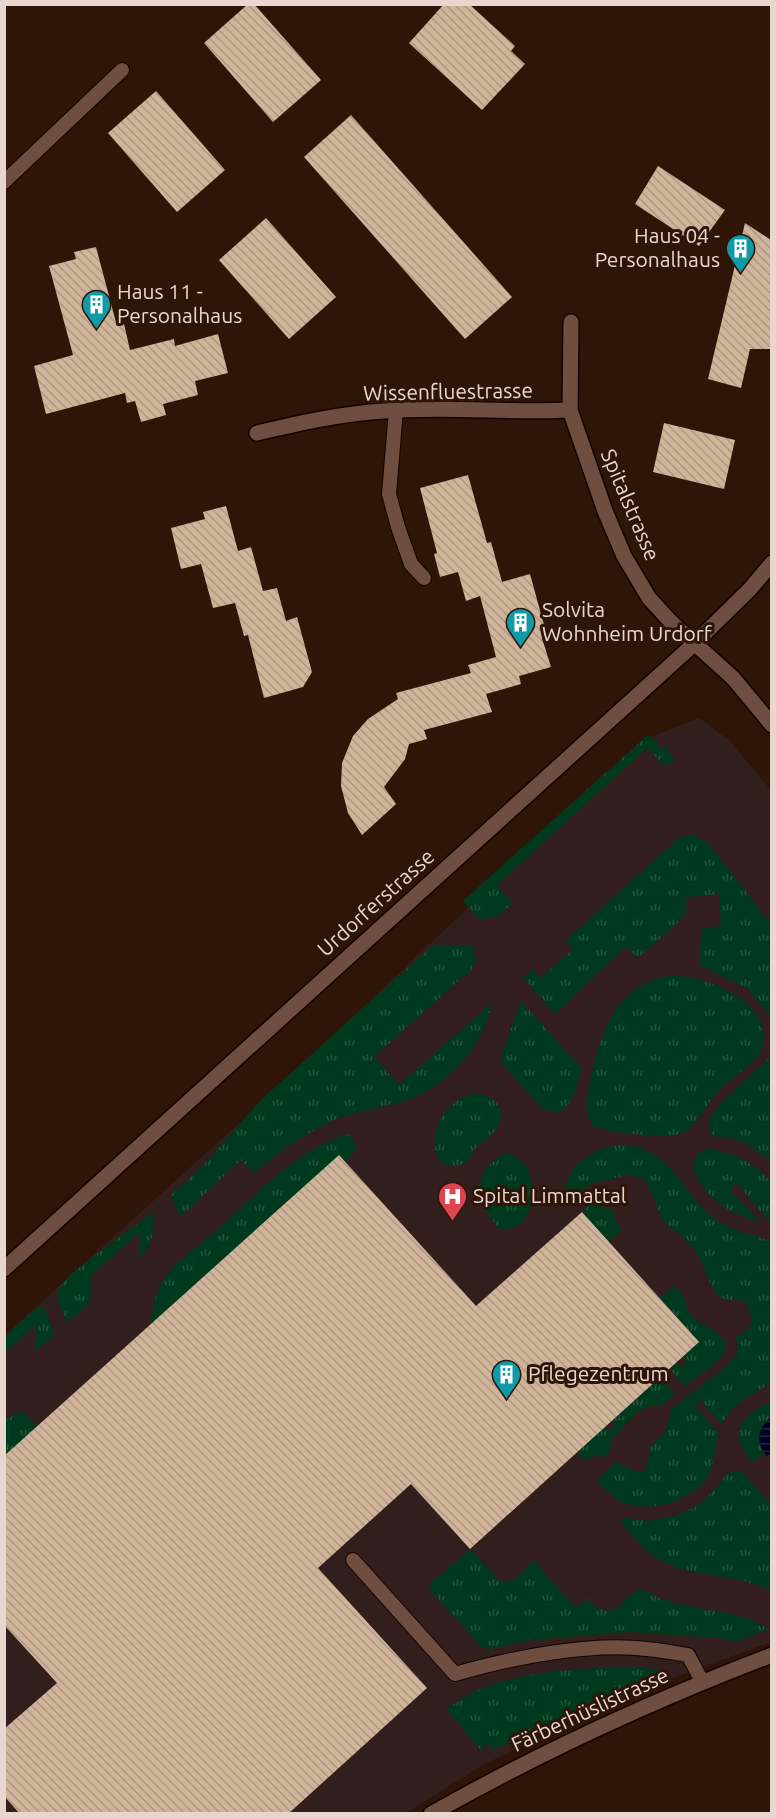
<svg xmlns="http://www.w3.org/2000/svg" width="776" height="1818" font-family="Ubuntu,sans-serif">
  <style>
    .medical { fill: #311e1d }
    .grass { fill: url(#grass-tufts) }
    .water { fill: url(#water-rules) }
    .building { fill: url(#building-back-hatch) }
    .lines { fill: none; stroke-linecap: round; stroke-linejoin: round }
    .service-casing { stroke: #150200; stroke-width: 16 }
    .minor-casing { stroke: #150200; stroke-width: 18 }
    .secondary-casing { stroke: #150200; stroke-width: 18 }
    .service { stroke: #6d4e40; stroke-width: 14 }
    .minor { stroke: #6d4e40; stroke-width: 15 }
    .secondary { stroke: #6d4e40; stroke-width: 15 }
    .labels { text-anchor: middle; stroke-width: 6; stroke-linejoin: round; paint-order: stroke }
    .poi-label { font-size: 21px; fill: #e9d6ce; stroke: #2f1508; text-anchor: start }
    .street-label { font-size: 21px; fill: #e9d6ce; stroke: #2f1508 }
  </style>
  <defs>
    <pattern id="grass-tufts" width="24" height="20" patternUnits="userSpaceOnUse" patternTransform="scale(1.5)"><rect width="24" height="20" fill="#003a1e"/><path d="M3 7l-1-3M5 7V3M7 7l1-3M15 17l-1-3M17 17v-4M19 17l1-3" fill="none" stroke="#25563e"/></pattern>
    <pattern id="water-rules" width="6" height="5" patternUnits="userSpaceOnUse" patternTransform="scale(1.5)"><rect width="6" height="5" fill="#002"/><path d="M0 2.5h6" fill="none" stroke="#252441"/></pattern>
    <pattern id="building-back-hatch" width="6" height="6" patternUnits="userSpaceOnUse" patternTransform="scale(1.5)"><rect width="6" height="6" fill="#cfb49a"/><path d="M-1 5l2 2M0 0l6 6M5-1l2 2" fill="none" stroke="#ad9783"/></pattern>
  </defs>
  <rect width="100%" height="100%" fill="#2f1508"/>
  <!-- medical -->
  <path class="medical" d="M699,718L730,741L771,790V1642L678,1676L486,1763L406,1813H5L4,1336L259,1105L648,738Z"/>
  <!-- grass -->
  <g class="grass">
    <path d="M648,735L660,748L666,746L674,761L665,766L647,748L497,885L513,903L497,916L480,920L463,901Z"/>
    <path d="M687,836H695L707,842L771,924V1017L747,988L699,965L701,932L705,928L721,926L719,894L686,897L685,916L638,958L625,947L555,1014L523,978L533,969L541,978L573,949L566,940L678,839Z"/>
    <path d="M472,945L476,960L469,975L467,973L374,1057L399,1085L492,1003C484,1044 448,1086 409,1099C384,1108 358,1110 334,1120C304,1134 278,1152 254,1173L241,1160L180,1217L171,1195L202,1167L262,1099L430,948L433,946Z"/>
    <path d="M670,975C702,977 756,994 763,1030C764,1039 763,1050 757,1057C748,1069 728,1080 716,1093C707,1104 693,1131 680,1134C663,1139 611,1132 594,1127C582,1109 588,1094 592,1074C603,1025 617,987 670,975Z"/>
    <path d="M520,1004H524L581,1068C576,1087 570,1126 541,1107L503,1065L502,1061V1055Z"/>
    <path d="M771,1055V1159C759,1156 750,1143 738,1140C730,1137 721,1138 713,1135C712,1133 709,1129 709,1126C707,1109 760,1070 771,1055Z"/>
    <path d="M471,1094C496,1093 511,1110 494,1132C489,1138 482,1142 477,1147C469,1156 468,1166 453,1166C428,1166 434,1130 442,1117C449,1105 459,1099 471,1094Z"/>
    <path d="M349,1134L355,1141V1151L345,1161L150,1325C153,1308 156,1287 168,1273C181,1258 200,1244 216,1231C254,1197 298,1148 349,1134Z"/>
    <path d="M619,1145C673,1146 679,1192 715,1219C732,1231 752,1235 771,1241V1383C750,1395 733,1403 721,1425L701,1400L695,1406L718,1432C715,1446 715,1466 707,1478C690,1501 649,1514 622,1502C612,1497 605,1488 597,1481L616,1462L636,1472L643,1471L647,1468L650,1448L665,1432L672,1409L727,1366L736,1355L738,1346L735,1337C755,1330 755,1319 745,1301L725,1299L719,1296L713,1289L697,1253L684,1238L665,1223L659,1212L651,1191L643,1179L631,1174L590,1184L565,1207C561,1170 585,1151 619,1145Z"/>
    <path d="M704,1149C732,1150 752,1162 771,1182V1224L737,1183L730,1190L761,1222C747,1218 734,1214 722,1205C706,1194 679,1164 704,1149Z"/>
    <path d="M507,1153C544,1163 541,1232 500,1229C474,1203 470,1170 507,1153Z"/>
    <path d="M599,1200L606,1209L613,1210L615,1222L622,1230L608,1242L582,1212L593,1201Z"/>
    <path d="M152,1213C157,1230 150,1247 139,1260L140,1232L91,1275L90,1303L67,1323C64,1314 56,1301 58,1291C61,1275 135,1228 152,1213Z"/>
    <path d="M675,1286C678,1290 682,1293 684,1297C687,1305 687,1312 694,1318C702,1325 713,1329 721,1337C740,1353 696,1377 684,1386L670,1369L675,1364L680,1367L687,1361L684,1356L699,1342L660,1298Z"/>
    <path d="M38,1307L45,1309L54,1335L35,1352L36,1324L5,1353V1336Z"/>
    <path d="M660,1378L675,1393L662,1405H650L637,1412L612,1439L609,1453L602,1458L597,1453L585,1461L577,1452L605,1427L609,1431L616,1424L613,1420Z"/>
    <path d="M771,1401V1418L767,1420L761,1449L765,1453L752,1462C728,1432 739,1418 771,1401Z"/>
    <path d="M18,1412L24,1413L37,1427L5,1456V1421Z"/>
    <path d="M735,1471H740L745,1475L771,1504V1591C735,1572 690,1579 655,1557C641,1548 631,1533 620,1521L626,1518L650,1521L677,1515L699,1505L717,1487L726,1475Z"/>
    <path d="M470,1549L500,1581H512L534,1561L576,1608L587,1599C618,1630 624,1590 641,1590C648,1590 655,1597 662,1599C696,1612 737,1608 768,1629L735,1642L720,1638L629,1632L529,1640L491,1649L483,1648L431,1592L429,1587L432,1582Z"/>
    <path d="M620,1667L660,1669L662,1672L493,1750L489,1743L480,1749L446,1709C460,1700 475,1690 491,1685C532,1671 577,1669 620,1667Z"/>
  </g>
  <!-- water -->
  <path class="water" d="M771,1418V1453L767,1456C755,1444 757,1427 771,1418Z"/>
  <!-- building -->
  <g class="building">
    <path d="M248,4H254L321,80L273,122L204,43Z"/>
    <path d="M444,4H469L515,46L511,51L525,64L482,110L409,43Z"/>
    <path d="M156,91L225,170L177,212L108,133Z"/>
    <path d="M351,115L512,297L465,339L304,157Z"/>
    <path d="M658,166L725,210L699,246L635,204Z"/>
    <path d="M266,218L336,297L289,339L219,260Z"/>
    <path d="M745,223L771,240V349H750L741,388L708,379Z"/>
    <path d="M96,247L117,326L124,324L130,350L174,339L175,346L218,334L228,373L195,381L198,395L163,404L166,415L141,422L135,401L127,403L125,393L46,414L34,366L73,355L49,266L76,259L74,252Z"/>
    <path d="M664,423L735,440L724,489L653,472Z"/>
    <path d="M468,475L487,543L491,542L502,582L530,574L547,636L542,638L551,667L519,676L521,684L486,694L492,712L424,730L427,739L409,744L405,759L384,787L396,804L362,835L348,813L341,786L342,763L353,736L368,719L398,699L396,693L471,673L468,665L496,657L480,596L466,601L458,572L440,577L434,554L437,553L420,488Z"/>
    <path d="M226,506L238,551L251,547L263,591L277,588L286,621L297,617L312,672L303,687L264,698L248,635L244,636L235,603L213,608L201,564L181,569L171,528L205,519L203,512Z"/>
    <path d="M339,1155L476,1306L582,1212L699,1342L470,1549L411,1484L318,1568L427,1688L288,1814H20L4,1796V1729L57,1683L4,1625V1456Z"/>
  </g>
  <g class="lines">
    <defs>
      <g id="service">
        <path d="M4,182L122,70"/>
        <path d="M396,410L389,494L398,527L411,564L424,578"/>
        <path d="M353,1560L455,1674C510,1658 590,1642 647,1649C660,1650 674,1653 688,1655L702,1681"/>
      </g>
      <g id="minor">
        <path d="M571,322L570,410L605,511L624,556L649,598L670,621L733,678L772,725"/>
        <path d="M257,433C299,423 340,414 383,411C445,406 508,413 570,410"/>
        <path d="M431,1814C541,1752 654,1700 772,1655"/>
      </g>
      <path id="secondary" d="M4,1269L694,644L750,589L772,563"/>
    </defs>
    <!-- service casing -->
    <use href="#service" class="service-casing"/>
    <!-- minor casing -->
    <use href="#minor" class="minor-casing"/>
    <!-- secondary casing -->
    <use href="#secondary" class="secondary-casing"/>
    <!-- service -->
    <use href="#service" class="service"/>
    <!-- minor -->
    <use href="#minor" class="minor"/>
    <!-- secondary -->
    <use href="#secondary" class="secondary"/>
  </g>
  <!-- icons -->
  <defs>
    <symbol id="building-pin" viewBox="-11 -11 22 30"><path d="M0 17L-7.5 6A9.5 9.5 0 1 1 7.5 6Z" fill="#0f9aa8" stroke="#2f1508"/><path d="M-4-6H4V6H1V3H-1V6H-4ZM-2.5-4.3h1.7v1.8h-1.7ZM.8-4.3h1.7v1.8H.8ZM-2.5-1h1.7V.8h-1.7ZM.8-1h1.7V.8H.8Z" fill="#fff"/></symbol>
    <symbol id="hospital-pin" viewBox="-11 -11 22 30"><path d="M0 17L-7.5 6A9.5 9.5 0 1 1 7.5 6Z" fill="#e0444e" stroke="#2f1508"/><path d="M-5-5h3v3.5h4V-5h3V5h-3V1.5h-4V5h-3Z" fill="#fff"/></symbol>
  </defs>
  <g fill-rule="evenodd">
    <use href="#building-pin" x="724" y="232" width="33" height="45"/>
    <use href="#building-pin" x="80" y="288" width="33" height="45"/>
    <use href="#building-pin" x="504" y="606" width="33" height="45"/>
    <use href="#hospital-pin" x="436" y="1180" width="33" height="45"/>
    <use href="#building-pin" x="490" y="1358" width="33" height="45"/>
  </g>
  <g class="labels">
    <!-- poi labels -->
    <g class="poi-label">
      <text x="720" y="243" text-anchor="end">Haus 04 -<tspan x="720" dy="24">Personalhaus</tspan></text>
      <text x="117" y="299">Haus 11 -<tspan x="117" dy="24">Personalhaus</tspan></text>
      <text x="542" y="617">Solvita<tspan x="542" dy="24">Wohnheim Urdorf</tspan></text>
      <text x="473" y="1203">Spital Limmattal</text>
      <text x="528" y="1381">Pflegezentrum</text>
    </g>
    <!-- street labels -->
    <g class="street-label">
      <text transform="translate(448 392) rotate(-1)" y="7">Wissenfluestrasse</text>
      <text transform="translate(630 505) rotate(67)" y="7">Spitalstrasse</text>
      <text transform="translate(376 903) rotate(-42)" y="7">Urdorferstrasse</text>
      <text transform="translate(590 1710) rotate(-25)" y="7">Färberhüslistrasse</text>
    </g>
  </g>
  <!-- border -->
  <rect width="776" height="1818" fill="none" stroke="#e9d6ce" stroke-width="12"/>
</svg>
